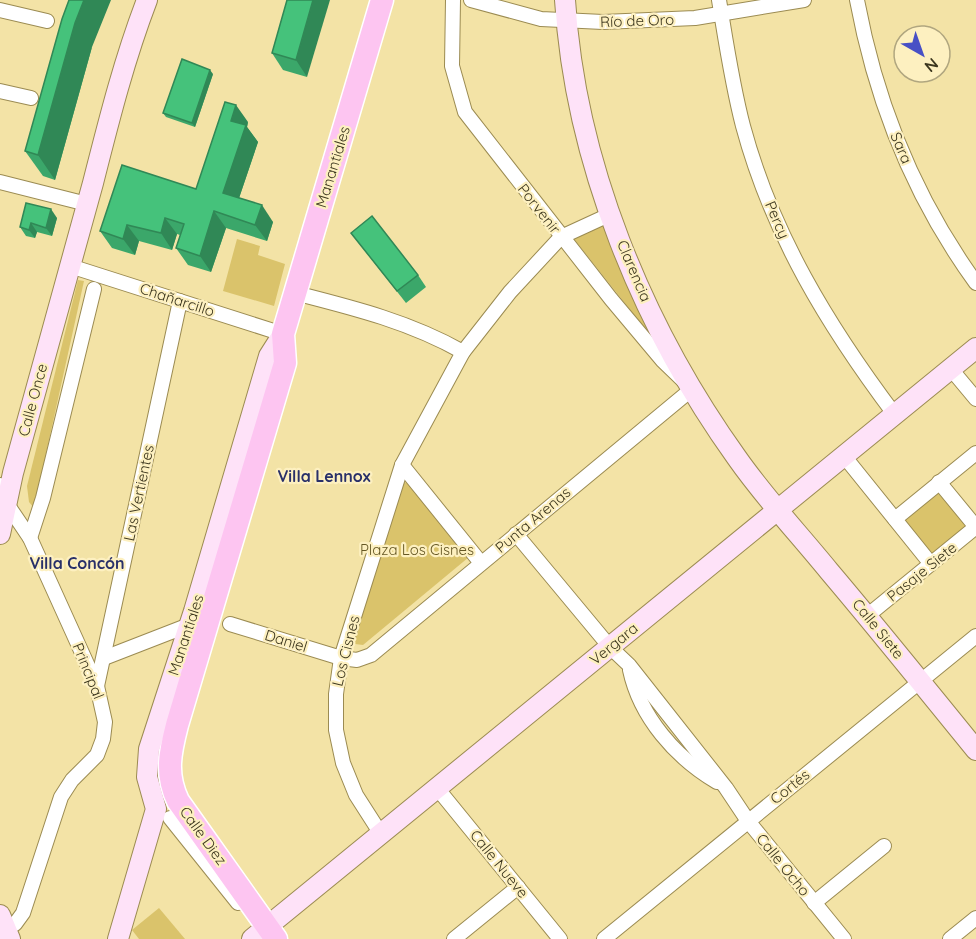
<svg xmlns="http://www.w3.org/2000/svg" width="976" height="939" font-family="Quicksand,sans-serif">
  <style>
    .green { fill: #dac36b }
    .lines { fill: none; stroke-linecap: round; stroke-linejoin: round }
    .street-casing { stroke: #9b8b52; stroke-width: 16 }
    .secondary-casing { stroke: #9b8b52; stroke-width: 22 }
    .primary-casing { stroke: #fff; stroke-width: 25 }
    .street { stroke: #fff; stroke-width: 14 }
    .secondary { stroke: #fee2f8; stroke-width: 20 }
    .primary { stroke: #fdc5f1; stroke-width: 22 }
    .wall { fill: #3ba76a }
    .shaded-wall { fill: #308856 }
    .building { fill: #45c27b; stroke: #308856; stroke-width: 1.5 }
    .labels { text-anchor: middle; stroke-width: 4.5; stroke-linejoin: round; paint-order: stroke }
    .street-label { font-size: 15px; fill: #3c361d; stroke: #fdf0c0 }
    .park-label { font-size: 15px; fill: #655724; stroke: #fdf0c0 }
    .neighbourhood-label { font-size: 16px; font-weight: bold; fill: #293069; stroke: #fdf0c0 }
  </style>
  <rect width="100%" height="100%" fill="#f3e3a6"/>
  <!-- green -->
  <g class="green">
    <path d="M610,222L654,340L574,239Z"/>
    <path d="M237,239L260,246L258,255L285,264L274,306L223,291Z"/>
    <path d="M78,280L84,281L34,508L29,502L27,486Z"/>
    <path d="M411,481L469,557L363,645L355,644L350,639L399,484Z"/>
    <path d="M940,490L968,526L932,555L903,521Z"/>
    <path d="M159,908L185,939H139L132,930Z"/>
  </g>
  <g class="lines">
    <defs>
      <g id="street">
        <path d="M471,0L541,19L603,22L695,18L804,0"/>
        <path d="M719,0C726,42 732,84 743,126C772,234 828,326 895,415"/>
        <path d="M857,0C876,102 915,199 976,283"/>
        <path d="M0,10L47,21"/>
        <path d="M0,91L31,98"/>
        <path d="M0,182L87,204"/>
        <path d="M70,266L283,334"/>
        <path d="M295,293C354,308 410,322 463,352"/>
        <path d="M951,369L976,399"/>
        <path d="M844,456L931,564"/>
        <path d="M402,465L481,563"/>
        <path d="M0,485L7,504L30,538L97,686L105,722L103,739L97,755L72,780L61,797L23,913L15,924L5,927"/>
        <path d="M895,519L976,453"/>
        <path d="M516,534L610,647L629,665L726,788L748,821L844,939"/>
        <path d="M30,538L43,498L94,289"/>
        <path d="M867,616L976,527L939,482"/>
        <path d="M230,624L341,658L357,660L371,655L692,389L663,361L611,299L465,112L452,66L453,0"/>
        <path d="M104,658L189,625"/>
        <path d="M630,670C640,717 676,758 717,782"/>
        <path d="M97,686L180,301"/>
        <path d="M437,788L560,939"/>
        <path d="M170,818L238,903"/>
        <path d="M381,834L356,795L343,763L336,730V694L341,658L402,465L463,352L510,292L561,237L611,214"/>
        <path d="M814,903L884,846"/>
        <path d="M454,939L518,887"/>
        <path d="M604,939L976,636"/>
        <path d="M950,939L976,918"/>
      </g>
      <g id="secondary">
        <path d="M565,0C575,162 643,327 737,458C765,498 798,533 829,571C879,630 927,690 976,750"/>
        <path d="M0,534L13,473L93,183C109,120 124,60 147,0"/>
        <path d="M0,915L10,939"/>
        <path d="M118,939L156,809L147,777L149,749L194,611L269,356L283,334"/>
        <path d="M252,939L976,348"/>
      </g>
      <path id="primary" d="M276,939L178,801C165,774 170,752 177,725L285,363L283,334L382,0"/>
    </defs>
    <!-- street casing -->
    <use href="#street" class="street-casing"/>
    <!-- secondary casing -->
    <use href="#secondary" class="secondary-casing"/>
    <!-- primary casing -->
    <use href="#primary" class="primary-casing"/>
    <!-- street -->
    <use href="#street" class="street"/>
    <!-- secondary -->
    <use href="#secondary" class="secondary"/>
    <!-- primary -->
    <use href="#primary" class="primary"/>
  </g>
  <!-- wall -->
  <g class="wall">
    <path d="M287,0L307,77L283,70L272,53Z"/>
    <path d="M92,47L55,180L43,176L25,151Z"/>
    <path d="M213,74L195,127L166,117L163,113Z"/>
    <path d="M248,122L247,127L258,142L239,198L273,222L267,241L226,228L211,272L188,265L176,248L180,235L177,234L172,250L139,241L135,255L112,248L100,231L196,189Z"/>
    <path d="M26,203L57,218L52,236L37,232L35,238L26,236L20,227Z"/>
    <path d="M351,233L418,275L426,287L406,303Z"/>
  </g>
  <!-- shaded-wall -->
  <g class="shaded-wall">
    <path d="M84,0H111L92,47L55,180L38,155L75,23Z"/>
    <path d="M313,0H330L307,77L296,60Z"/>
    <path d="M210,70L213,74L195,127L192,123Z"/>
    <path d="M236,105L248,122L247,127L258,142L235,210L223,193L231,121Z"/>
    <path d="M262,205L273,222L267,241L255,225Z"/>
    <path d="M51,209L57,218L52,236L46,228Z"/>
    <path d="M214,211L226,228L211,272L200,256Z"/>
    <path d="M165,218L177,234L172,250L161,233Z"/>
    <path d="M31,223L37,232L35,238L29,230Z"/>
    <path d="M127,225L139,241L135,255L123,239Z"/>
  </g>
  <!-- building -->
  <g class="building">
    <path d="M69,0H84L75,23L38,155L25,151L62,19Z"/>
    <path d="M287,0H313L296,60L272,53Z"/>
    <path d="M182,59L210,70L192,123L163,113Z"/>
    <path d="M225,102L236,105L231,121L246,125L223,193L262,205L255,225L214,211L200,256L176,248L184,224L165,218L161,233L127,225L123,239L100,231L122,165L196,189Z"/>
    <path d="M26,203L51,209L46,228L31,223L29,230L20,227Z"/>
    <path d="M372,216L418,275L397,291L351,233Z"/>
  </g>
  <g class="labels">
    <!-- street labels -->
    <g class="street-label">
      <text transform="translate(637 21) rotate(-2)" y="5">Río de Oro</text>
      <text transform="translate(901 148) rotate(67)" y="5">Sara</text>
      <text transform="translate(333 167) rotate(-73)" y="5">Manantiales</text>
      <text transform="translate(539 209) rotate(52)" y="5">Porvenir</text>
      <text transform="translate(777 220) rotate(67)" y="5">Percy</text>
      <text transform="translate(634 271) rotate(67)" y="5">Clarencia</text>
      <text transform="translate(177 300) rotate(18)" y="5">Chañarcillo</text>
      <text transform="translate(33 400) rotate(-75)" y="5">Calle Once</text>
      <text transform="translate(139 493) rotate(-78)" y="5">Las Vertientes</text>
      <text transform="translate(533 520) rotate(-40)" y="5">Punta Arenas</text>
      <text transform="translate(922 572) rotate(-39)" y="5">Pasaje Siete</text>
      <text transform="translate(878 629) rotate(51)" y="5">Calle Siete</text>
      <text transform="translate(186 635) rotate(-72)" y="5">Manantiales</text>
      <text transform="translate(286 641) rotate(17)" y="5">Daniel</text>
      <text transform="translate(614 644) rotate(-39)" y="5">Vergara</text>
      <text transform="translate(346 651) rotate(-76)" y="5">Los Cisnes</text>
      <text transform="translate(88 671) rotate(68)" y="5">Principal</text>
      <text transform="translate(790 787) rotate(-39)" y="5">Cortés</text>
      <text transform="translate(203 836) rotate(54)" y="5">Calle Diez</text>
      <text transform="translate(499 864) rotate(51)" y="5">Calle Nueve</text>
      <text transform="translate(783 865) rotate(51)" y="5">Calle Ocho</text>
    </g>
    <!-- park labels -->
    <g class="park-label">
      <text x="417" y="555">Plaza Los Cisnes</text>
    </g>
    <!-- neighbourhood labels -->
    <g class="neighbourhood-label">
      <text x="324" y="482">Villa Lennox</text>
      <text x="77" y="569">Villa Concón</text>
    </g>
  </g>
  <!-- north arrow -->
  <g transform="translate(922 54) rotate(140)"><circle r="28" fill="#fdf0c0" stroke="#b0a67f" stroke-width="1.5"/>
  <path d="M0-4.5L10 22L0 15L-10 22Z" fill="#4850c5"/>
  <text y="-9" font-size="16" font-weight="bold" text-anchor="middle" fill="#3c361d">N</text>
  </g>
</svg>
